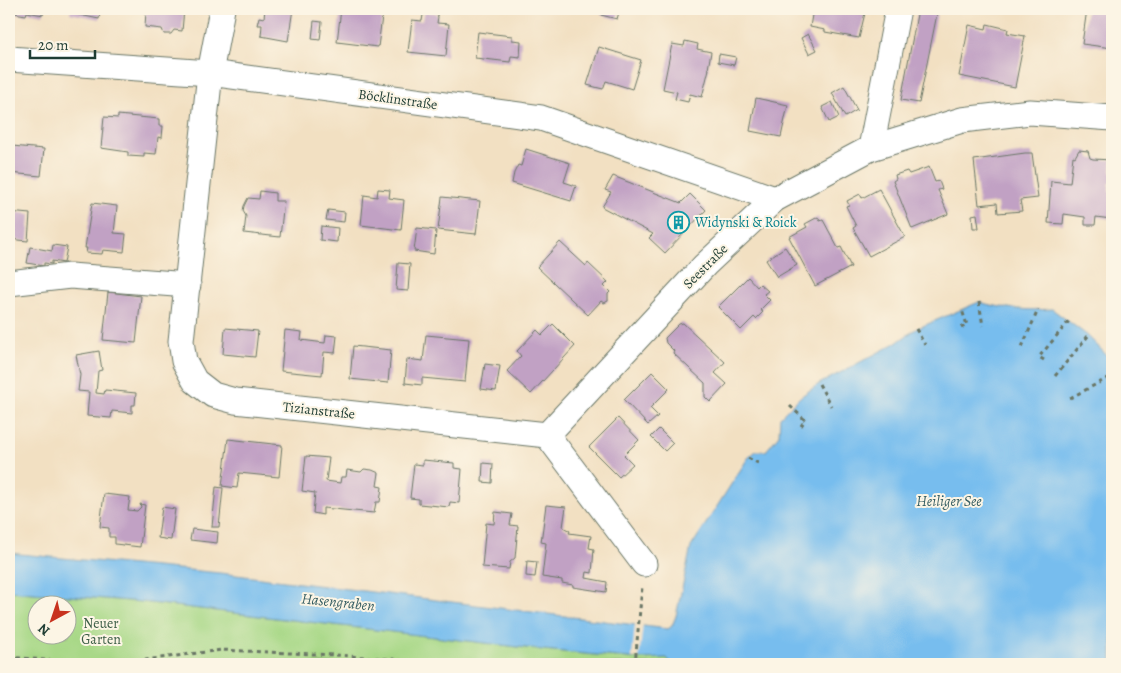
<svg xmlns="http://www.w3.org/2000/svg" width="1121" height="673" font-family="Alegreya,serif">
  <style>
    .green { fill: #a8d887; stroke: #648a5e; fill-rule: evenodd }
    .water { fill: #77bdee; stroke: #4b7d91 }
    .pier { fill: #f2e0c2 }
    .building { fill: #c1a1c4 }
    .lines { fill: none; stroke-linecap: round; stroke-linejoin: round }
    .minor-casing { stroke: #697666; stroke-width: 27 }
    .path { stroke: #697666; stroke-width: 3; stroke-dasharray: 4 4; stroke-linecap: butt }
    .minor { stroke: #fff; stroke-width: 25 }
    .labels { text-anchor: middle; stroke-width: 4; stroke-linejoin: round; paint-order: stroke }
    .street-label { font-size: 14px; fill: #1f3d34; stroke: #fcf5e5 }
    .culture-label { font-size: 14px; fill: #0d838f; stroke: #fcf5e5; text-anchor: start }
    .park-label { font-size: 14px; fill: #3a5c45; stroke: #fcf5e5 }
    .water-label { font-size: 15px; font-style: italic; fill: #355d62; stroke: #fcf5e5 }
  </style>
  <rect width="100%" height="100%" fill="#fcf5e5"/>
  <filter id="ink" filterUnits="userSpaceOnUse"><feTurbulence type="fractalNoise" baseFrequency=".02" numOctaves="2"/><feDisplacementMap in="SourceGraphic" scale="10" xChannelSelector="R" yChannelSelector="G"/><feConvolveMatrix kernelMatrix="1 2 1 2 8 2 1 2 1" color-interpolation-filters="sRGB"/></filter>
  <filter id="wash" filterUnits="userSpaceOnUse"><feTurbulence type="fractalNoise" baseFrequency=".0096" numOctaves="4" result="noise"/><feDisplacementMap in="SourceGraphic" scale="20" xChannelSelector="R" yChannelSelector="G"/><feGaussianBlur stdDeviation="1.12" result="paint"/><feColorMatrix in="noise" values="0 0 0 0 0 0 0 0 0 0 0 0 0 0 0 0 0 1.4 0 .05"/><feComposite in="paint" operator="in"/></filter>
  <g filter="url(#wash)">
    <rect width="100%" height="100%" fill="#f2e0c2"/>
    <!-- green -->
    <path class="green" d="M9,591L142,602L543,650L639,659L667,658L672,664H9ZM38,606H68V636H38Z"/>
    <!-- water -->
    <path class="water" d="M979,302C1003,309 1028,311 1052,309L1088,336L1112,361V412L1110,438L1112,442V664H672L667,658L639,659L543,650L142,602L9,591V553L220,573L668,629L672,626L676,616L691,547L748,458L756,451H766L779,435L780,417L800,397L819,384L896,343L916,329Z"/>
    <!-- pier -->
    <path class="pier" d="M635,624L643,625L639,659L632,658Z"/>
    <g id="blocks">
      <!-- building -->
      <g class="building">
        <path d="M14,9H45L43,15L27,12L26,15L14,13Z"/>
        <path d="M71,9H101L99,19L70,13Z"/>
        <path d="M139,9H184L182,31L174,30L171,34H164L162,29L145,27L146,11Z"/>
        <path d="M265,9H293L288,41L261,36L262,25H257L259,17L264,18Z"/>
        <path d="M341,9H383L378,47L337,42Z"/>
        <path d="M603,9H620L617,19L601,15Z"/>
        <path d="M813,9H845L865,13L859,38L825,32V30L810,27Z"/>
        <path d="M918,9H938L919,103L901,100Z"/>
        <path d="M1087,9L1112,10V48L1082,44Z"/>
        <path d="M426,12L436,13L438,17L437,23L449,24L446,56L408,52L412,20L422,21L423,15Z"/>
        <path d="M314,21L322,22L320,40L312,39Z"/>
        <path d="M987,24L1008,29L1007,33L1025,36L1015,87L959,76L969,25L986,29Z"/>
        <path d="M478,32L512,36V40L521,41L520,57L511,56L510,62L475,58Z"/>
        <path d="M808,34L817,50L809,54L801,38Z"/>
        <path d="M685,41L698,44L697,49L711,52L708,69H709L702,97L690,94L688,102L675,99L677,92L663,89L672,44L684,46Z"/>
        <path d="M599,47L641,60L632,89L606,81L603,89L587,85Z"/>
        <path d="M719,54L736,57L734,65L718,62Z"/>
        <path d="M844,86L857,110L845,117L832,93Z"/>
        <path d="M756,98L788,105L781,137L750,131Z"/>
        <path d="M832,102L839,117L829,122L822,107Z"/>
        <path d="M118,115L159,119V126H163L162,138L158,137L156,154L144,153V157L128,156V152L101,148L104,117L118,118Z"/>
        <path d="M12,146L44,149L41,176L9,173Z"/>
        <path d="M526,149L570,163L564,182L576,186L571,201L512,183L514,173L518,165L521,166Z"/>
        <path d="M1079,150L1088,151L1090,158L1093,159L1112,160L1111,171L1112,173V182L1109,184V191H1112L1111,219L1096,217L1095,225H1085V217L1064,214L1063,224L1048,223L1051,181L1070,183L1073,156L1075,157Z"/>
        <path d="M1025,153H1032L1038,198L1020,200L1022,211L998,213L997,203L979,205L974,160Z"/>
        <path d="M929,167L935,182L939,181L942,189L938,190L948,214L912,229L893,181L896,179L895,175L907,171L909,174Z"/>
        <path d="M613,176L681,203L690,194L706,210L665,253L649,238L653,234L602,207L611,192L605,190Z"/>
        <path d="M378,189L390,190L389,198L404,200L401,230L361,225L364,195L377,197Z"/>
        <path d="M879,189L905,237L869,256L853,228L856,226L846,206L849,205L847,201L860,194L862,198Z"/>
        <path d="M260,191L275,193V201H284L280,237L244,233L246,216L243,211L244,206L248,198L259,199Z"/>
        <path d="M442,197L480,201L476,234L438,230Z"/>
        <path d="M92,203L117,206L114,233L126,234L124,252L103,250L102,254L86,253L87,248H85Z"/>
        <path d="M328,210L345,212L344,222L326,220Z"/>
        <path d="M9,212L30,214L28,241L9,239Z"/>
        <path d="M977,214L979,228H973L972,215Z"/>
        <path d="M818,217L820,221L823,220L838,248L841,247L851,267L815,286L789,237L807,227L805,224Z"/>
        <path d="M321,226L338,228L337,242L320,240Z"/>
        <path d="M417,228L436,230L434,254L414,251Z"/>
        <path d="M560,242L586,266L588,263L608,282L604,286L610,292L608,294V301L604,303L601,301L588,315L537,267Z"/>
        <path d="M53,245L67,247L64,263L52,261V264L44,263V266L27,263L30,247L52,251Z"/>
        <path d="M785,247L797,265L777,277L766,260Z"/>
        <path d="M398,263L410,264L408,291L396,290Z"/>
        <path d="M748,277L757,287L760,284L768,291L764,294L770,300L760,310L763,312L756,319L754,317L741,330L718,307Z"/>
        <path d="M108,292L141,296L136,343L103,340Z"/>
        <path d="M683,323L725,362L715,373L727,384L710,402L705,397V383L673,353L674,351L666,343L665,338L679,324Z"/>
        <path d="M553,324L575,346L531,394L507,371L521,356L517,351L537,330L542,335Z"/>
        <path d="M225,328L258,331L255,357L223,354Z"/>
        <path d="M285,330L302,332L301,340L325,343L326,335L337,336L335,353L324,352L322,375L281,371Z"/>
        <path d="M426,335L469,339L465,382L422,378V385L405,383L407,359L423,361Z"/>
        <path d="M353,346L391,350L388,383L350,379Z"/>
        <path d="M99,351L102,370L98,371L96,393L104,394L105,390L136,393L135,405H132V413L112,411L111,418L87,416L89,392L78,391L80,375L76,355Z"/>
        <path d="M485,364L500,366L496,391L481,389Z"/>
        <path d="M652,372L669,389L650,408L658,416L648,425L624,400Z"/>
        <path d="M618,418L639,440L624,455L633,464L619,477L589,447Z"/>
        <path d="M659,429L673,443L665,451L651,437Z"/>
        <path d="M228,439L282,445L279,477L239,473L237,488L222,486Z"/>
        <path d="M306,456L329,458L326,481L340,483L341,477H346L347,470L361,472L364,469L372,470L379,473L377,486L382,487L380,502H376L374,513L323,508V515L313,513L315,493L302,491Z"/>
        <path d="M423,460L454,463V468L462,469L459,503L450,502L449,507L419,504V499L410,498L414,464L423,465Z"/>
        <path d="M483,463L493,464L492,483L482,482Z"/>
        <path d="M216,487L223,488L219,527H212Z"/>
        <path d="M104,494L130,497L128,510L137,511L141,507L140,504L145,505L140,547L115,544V537H109V528L100,527Z"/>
        <path d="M546,505L566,507L563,527L570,531L569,533L591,536L589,548L594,549L592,573L587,572L586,578L607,582L606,592L573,587V585L562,583V580L542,577L546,543L541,542Z"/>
        <path d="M162,507L175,509L171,540L158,538Z"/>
        <path d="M495,512L512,514L510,525L518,526L515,558L510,562L509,569L482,567L486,523L494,524Z"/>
        <path d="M192,529L218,532L217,543L190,540Z"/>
        <path d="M527,561L537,562L535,577L526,576Z"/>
      </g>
    </g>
  </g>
  <g filter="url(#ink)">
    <use href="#blocks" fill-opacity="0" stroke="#697666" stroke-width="1"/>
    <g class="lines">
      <defs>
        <g id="minor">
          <path d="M222,9L210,73L181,341L184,361L195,381L213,395L235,401L547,435"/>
          <path d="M9,59L210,73L541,118L775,199"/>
          <path d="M871,148L898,9"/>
          <path d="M9,283L70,276L188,285"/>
          <path d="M547,435L705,265L775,199L871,148L962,120L1030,112L1112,118"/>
          <path d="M547,435L644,564"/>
        </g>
      </defs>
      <!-- minor casing -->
      <use href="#minor" class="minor-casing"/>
      <!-- path -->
      <g class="path">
        <path d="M979,302L983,326"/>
        <path d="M961,328L967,325L962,310"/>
        <path d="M916,329L925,345"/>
        <path d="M1022,347L1038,310"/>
        <path d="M1044,360L1039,357L1069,321"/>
        <path d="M1055,376L1088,336"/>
        <path d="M819,384L831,406"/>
        <path d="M1070,398L1112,376"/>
        <path d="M790,406L805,420L801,426"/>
        <path d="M748,458L758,463"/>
        <path d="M9,657L69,662L123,663L221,650L336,655L392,659L423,664"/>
        <path d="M635,664L642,587"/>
      </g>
      <!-- minor -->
      <use href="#minor" class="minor"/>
    </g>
  </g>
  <!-- icons -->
  <defs>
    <symbol id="building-ring" viewBox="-11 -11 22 22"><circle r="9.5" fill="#fcf5e5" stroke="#0f9aa8" stroke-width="1.5"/><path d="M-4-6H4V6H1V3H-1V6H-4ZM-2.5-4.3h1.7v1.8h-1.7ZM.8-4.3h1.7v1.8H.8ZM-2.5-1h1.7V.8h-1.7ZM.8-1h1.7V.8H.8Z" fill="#0f9aa8"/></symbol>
  </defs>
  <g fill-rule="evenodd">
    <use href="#building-ring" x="666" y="210" width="25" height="25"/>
  </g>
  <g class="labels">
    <!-- street labels -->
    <g class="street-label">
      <text transform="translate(398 99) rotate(8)" y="5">Böcklinstraße</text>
      <text transform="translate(705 266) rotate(-45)" y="5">Seestraße</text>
      <text transform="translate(319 410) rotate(6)" y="5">Tizianstraße</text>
    </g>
    <!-- culture labels -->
    <g class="culture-label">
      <text x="695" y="227">Widynski &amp; Roick</text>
    </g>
    <!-- park labels -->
    <g class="park-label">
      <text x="101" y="628">Neuer<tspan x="101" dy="16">Garten</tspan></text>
    </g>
    <!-- water labels -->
    <g class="water-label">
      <text x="949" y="506">Heiliger See</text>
      <text transform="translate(338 602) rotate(6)" y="5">Hasengraben</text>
    </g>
  </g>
  <!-- margin -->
  <rect width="1121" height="673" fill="none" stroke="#fcf5e5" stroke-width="30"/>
  <!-- north arrow -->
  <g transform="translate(52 620) rotate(220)"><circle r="24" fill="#fcf5e5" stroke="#a4ab9e"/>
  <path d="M0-4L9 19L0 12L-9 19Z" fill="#c8321e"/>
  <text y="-8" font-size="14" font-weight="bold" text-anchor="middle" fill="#1f3d34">N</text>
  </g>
  <!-- scale -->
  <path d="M30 50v8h65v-8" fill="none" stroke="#1f3d34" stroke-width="2.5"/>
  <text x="38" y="50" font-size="15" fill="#1f3d34" stroke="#fcf5e5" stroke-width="4" paint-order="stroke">20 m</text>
</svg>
